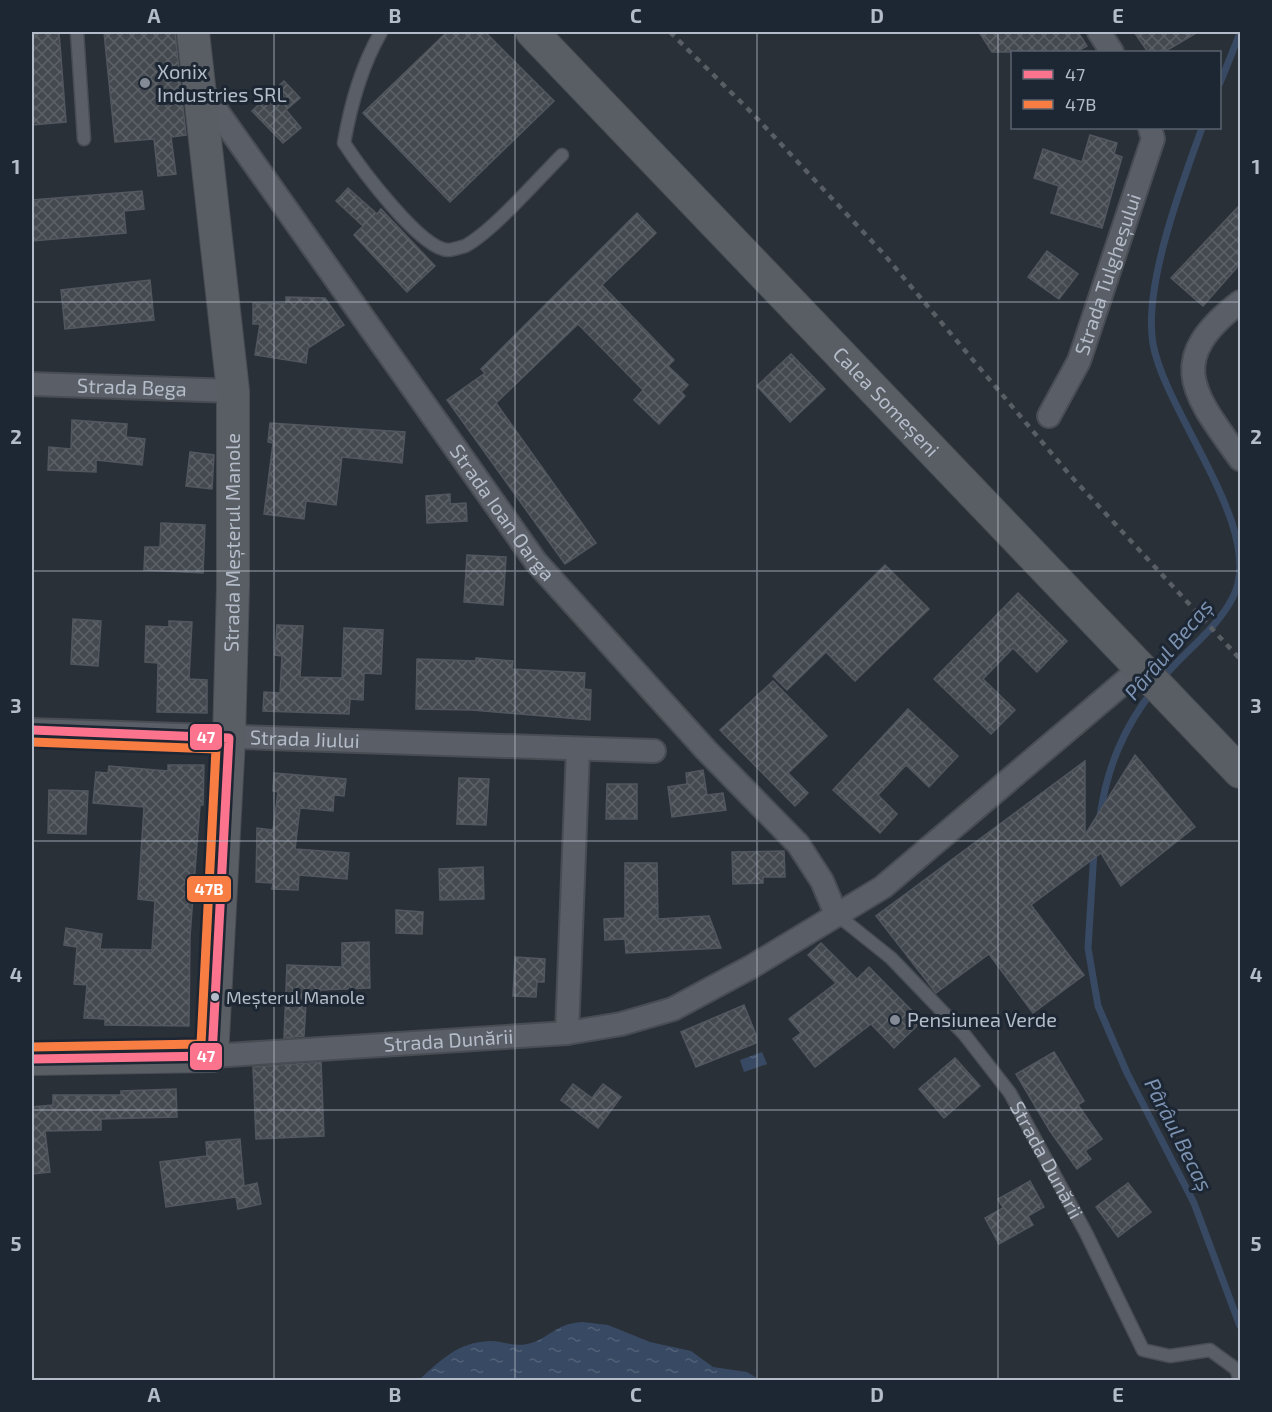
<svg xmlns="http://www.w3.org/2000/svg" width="1272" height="1412" font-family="'Exo 2',sans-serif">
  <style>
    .water { fill: url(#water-ripples) }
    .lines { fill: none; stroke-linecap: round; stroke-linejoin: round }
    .stream { stroke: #384963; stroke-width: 7 }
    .building { fill: url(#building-cross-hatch); stroke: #52575f; stroke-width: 1.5 }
    .lane-casing { stroke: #484c53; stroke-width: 15 }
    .street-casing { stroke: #484c53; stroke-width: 26 }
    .secondary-casing { stroke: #484c53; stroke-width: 34 }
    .lane { stroke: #5a5e66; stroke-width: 12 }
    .street { stroke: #5a5e66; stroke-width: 22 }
    .secondary { stroke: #595d64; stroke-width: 32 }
    .rail { stroke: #595d64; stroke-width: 4.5; stroke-dasharray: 6 6; stroke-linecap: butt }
    .bus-1-casing { stroke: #1d2633; stroke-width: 14 }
    .bus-2-casing { stroke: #1d2633; stroke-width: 14 }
    .bus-1 { stroke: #fc738d; stroke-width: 9 }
    .bus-2 { stroke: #f77d43; stroke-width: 9 }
    .grid { fill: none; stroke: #b4bcc9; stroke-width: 1.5; stroke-opacity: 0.55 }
    .poi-dot { fill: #848b96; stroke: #1d2633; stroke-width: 2 }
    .bus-dot { fill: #b4bcc9; stroke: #1d2633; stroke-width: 2 }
    .labels { text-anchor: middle; stroke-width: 6; stroke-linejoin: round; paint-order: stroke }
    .bus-label { font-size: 18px; fill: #b4bcc9; stroke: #1d2633; text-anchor: start }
    .poi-label { font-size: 20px; fill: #b4bcc9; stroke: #1d2633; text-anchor: start }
    .street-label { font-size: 20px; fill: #b4bcc9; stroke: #1d2633 }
    .water-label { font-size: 21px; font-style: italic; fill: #7c92b1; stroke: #1d2633 }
    .line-badge { stroke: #1d2633; stroke-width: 2 }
    .badge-label { font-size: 16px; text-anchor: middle; font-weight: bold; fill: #fff }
    .neatline { fill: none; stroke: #b4bcc9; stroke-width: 2 }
    .grid-label { font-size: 20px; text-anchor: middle; font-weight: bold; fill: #b4bcc9 }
  </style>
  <defs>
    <pattern id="water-ripples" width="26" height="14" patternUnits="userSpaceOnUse" patternTransform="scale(1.5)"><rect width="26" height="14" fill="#384963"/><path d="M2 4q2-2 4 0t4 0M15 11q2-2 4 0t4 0" fill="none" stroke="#526178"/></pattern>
    <pattern id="building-cross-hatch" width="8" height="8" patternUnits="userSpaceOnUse" patternTransform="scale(1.5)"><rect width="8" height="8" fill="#444950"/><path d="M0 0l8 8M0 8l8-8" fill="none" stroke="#5d6168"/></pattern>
  </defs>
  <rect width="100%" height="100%" fill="#2a3038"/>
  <!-- water -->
  <g class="water">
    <path d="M762,1052L767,1064L744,1072L740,1060Z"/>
    <path d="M583,1322L608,1325L650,1342L691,1351L713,1367L747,1372L760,1380H419C441,1360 458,1342 490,1341C503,1341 514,1347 527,1344C551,1339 552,1324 583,1322Z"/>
  </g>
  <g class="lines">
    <!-- stream -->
    <g class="stream">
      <path d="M1220,83L1240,33"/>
      <path d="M1162,679C1184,652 1217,629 1233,597C1267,531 1166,415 1153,344C1143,286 1182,183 1202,128"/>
      <path d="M1100,816C1107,768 1123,729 1153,690"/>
      <path d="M1094,851L1088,948L1098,1006L1127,1073L1194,1203L1240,1326"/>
    </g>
  </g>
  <!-- building -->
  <g class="building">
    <path d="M32,32H59L66,122L32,125Z"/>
    <path d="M104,32H175L186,135L171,137L176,174L158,176L154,139L115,142Z"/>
    <path d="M447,32H485L554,101L450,202L363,113Z"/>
    <path d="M979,32H1078L1087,46L1076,52H992Z"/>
    <path d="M1134,32H1198L1164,52H1148Z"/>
    <path d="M284,81L300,98L286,110L301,128L283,143L252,111Z"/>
    <path d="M1090,135L1117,143L1114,154L1122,157L1102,228L1051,213L1059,186L1034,178L1043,149L1082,162Z"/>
    <path d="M348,188L377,214L381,209L435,266L407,292L354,235L363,226L336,201Z"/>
    <path d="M142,191L144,209L124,211L126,233L32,241V200Z"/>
    <path d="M1240,205V264L1203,306L1171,278Z"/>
    <path d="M637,213L656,233L602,285L674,360L668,366L688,385L681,392L685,396L659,424L634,400L643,390L578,324L496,403L596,543L565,564L447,400L485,373L481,369Z"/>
    <path d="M1047,251L1078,274L1059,299L1028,277Z"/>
    <path d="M150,280L154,320L65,329L61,290Z"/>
    <path d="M286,297L325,298L344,325L308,348L306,363L255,355L260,324H253V303L286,304Z"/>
    <path d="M791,354L825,389L790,422L757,386Z"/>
    <path d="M72,420L127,424L126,437L145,439L142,465L96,460V472L48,470L49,447L71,449Z"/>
    <path d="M270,423L405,432L402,463L342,457L336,505L306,501L304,519L264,514L273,443L268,442Z"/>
    <path d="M190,452L214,455L212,489L186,486Z"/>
    <path d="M450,494V504L466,503L467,521L427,523L426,496Z"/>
    <path d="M161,523L205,525L203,573L144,570L145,547H160Z"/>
    <path d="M467,555L506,557L503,605L464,602Z"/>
    <path d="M885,565L929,609L855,681L826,652L787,690L773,676Z"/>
    <path d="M1018,593L1067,641L1037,672L1013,648L983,679L1015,710L991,734L934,679Z"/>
    <path d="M73,619L101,621L98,666L71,664Z"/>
    <path d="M169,621L192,622L189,679L207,680V713L157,712L158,663L145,662L146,626L169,627Z"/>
    <path d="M277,625L303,626L300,677L342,678L344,628L383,630L381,674L364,673L363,700L350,699L349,714L263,711L264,692L280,693L282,656L275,655Z"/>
    <path d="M476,658L513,661L512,669L585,673L584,689L591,690L590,720L472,710L416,709L417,659L476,661Z"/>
    <path d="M773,681L827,736L788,773L808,793L795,806L720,730Z"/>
    <path d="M908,709L958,756L929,787L906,765L878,795L897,814L880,833L833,790Z"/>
    <path d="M1135,755L1195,827L1121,886L1101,853L1031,905L1084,975L1033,1013L989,954L936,993L876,916L1085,761V835Z"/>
    <path d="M168,765H204L203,805H200L190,936L189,1026L105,1025V1019L84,1018L87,985L74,984L77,947L64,945L66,928L102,934L100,949L152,950L155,901L138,899L144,807L93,803L96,772L108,773L109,766L168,771Z"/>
    <path d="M703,770L707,795L723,793L726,810L672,817L668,787L687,784L686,773Z"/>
    <path d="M274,773L346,779L344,796L334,795L333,811L300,808L295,849L349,853L347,879L299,875L298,890L272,889L273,883L256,882L257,828L273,830L278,792L273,791Z"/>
    <path d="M459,778L489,779L486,825L457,824Z"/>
    <path d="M607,784H637V819H606Z"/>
    <path d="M49,790L88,791L86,834L48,833Z"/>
    <path d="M784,851L785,877H763V883L733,884L732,852Z"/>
    <path d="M625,863H657L658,919L709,916L721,948L626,953L625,939L605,940L604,919L625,918Z"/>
    <path d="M483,867L484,899L440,900L439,869Z"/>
    <path d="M396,910L423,912L422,934L396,933Z"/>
    <path d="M369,942L370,988L320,990L319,1003H306L304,1036L284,1038L287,965L342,967V943Z"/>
    <path d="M821,943L857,979L869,967L922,1021L894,1048L871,1024L815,1067L793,1039L801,1033L789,1019L836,983L808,955Z"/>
    <path d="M515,957L545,959L544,982H537L536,997L513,996Z"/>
    <path d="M744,1005L756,1035V1043L696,1067L681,1032Z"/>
    <path d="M1054,1052L1084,1101L1078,1105L1102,1139L1085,1151L1091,1159L1077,1169L1050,1131L1016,1074Z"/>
    <path d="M955,1058L980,1086L944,1118L919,1089Z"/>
    <path d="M321,1062L324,1136L256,1139L253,1067Z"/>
    <path d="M573,1084L592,1098L603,1084L621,1097L598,1128L561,1100Z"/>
    <path d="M176,1089L177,1117L101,1119V1130L45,1131L50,1172L32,1174V1107L53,1105V1095H121V1091Z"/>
    <path d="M240,1139L244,1186L257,1183L261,1204L238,1209L236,1197L166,1207L160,1162L207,1156L206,1142Z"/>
    <path d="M1030,1181L1044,1207L1028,1216L1033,1225L999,1244L985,1218L1003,1208L998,1199Z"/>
    <path d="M1128,1183L1151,1212L1118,1237L1096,1207Z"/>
  </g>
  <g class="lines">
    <defs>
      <g id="lane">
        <path d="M77,32L84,139"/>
        <path d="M381,32C361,67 351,103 344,143C359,166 420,249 448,250C452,250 461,247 465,246C492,232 539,178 562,155"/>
        <path id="s1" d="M836,914L891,958L964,1034L1010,1093L1086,1233L1143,1350L1170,1356L1210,1350L1236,1369L1240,1380"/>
      </g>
      <g id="street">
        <path d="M1099,32L1112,52"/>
        <path id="s2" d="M200,87L536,562L706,750L798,844L822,881L836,914"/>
        <path d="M1240,302C1163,361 1194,394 1240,459"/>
        <path id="s3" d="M32,384L233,391"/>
        <path id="s4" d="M1049,416L1079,361L1153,139L1150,128"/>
        <path id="s5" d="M32,730L654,751"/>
        <path d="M567,1033L578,749"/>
        <path id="s6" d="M212,1056L567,1033L621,1024L673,1009L751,967L883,887L1142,667"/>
      </g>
      <g id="secondary">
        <path id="s7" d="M532,32L1240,772"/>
        <path id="s8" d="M32,1059L212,1056L229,738L233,586V391L193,32"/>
      </g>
    </defs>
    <!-- lane casing -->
    <use href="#lane" class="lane-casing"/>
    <!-- street casing -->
    <use href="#street" class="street-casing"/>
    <!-- secondary casing -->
    <use href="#secondary" class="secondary-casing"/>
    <!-- lane -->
    <use href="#lane" class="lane"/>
    <!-- street -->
    <use href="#street" class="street"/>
    <!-- secondary -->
    <use href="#secondary" class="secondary"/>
    <!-- rail -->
    <path class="rail" d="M670,32L752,113L882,252L1069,474L1240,659"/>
    <defs>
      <path id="bus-1" d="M32,730L229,738L212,1056L32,1059"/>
      <path id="bus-2" d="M32,742L216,749L201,1044L32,1047"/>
    </defs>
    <!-- bus-1 casing -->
    <use href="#bus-1" class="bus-1-casing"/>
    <!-- bus-2 casing -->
    <use href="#bus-2" class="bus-2-casing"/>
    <!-- bus-1 -->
    <use href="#bus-1" class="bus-1"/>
    <!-- bus-2 -->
    <use href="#bus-2" class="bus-2"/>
  </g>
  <!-- grid -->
  <path class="grid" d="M274,32V1380M515,32V1380M757,32V1380M998,32V1380M32,302H1240M32,571H1240M32,841H1240M32,1110H1240"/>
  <!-- markers -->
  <g class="poi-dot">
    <circle cx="145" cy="83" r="6"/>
    <circle cx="895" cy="1020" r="6"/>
  </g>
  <circle class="bus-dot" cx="215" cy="997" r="5"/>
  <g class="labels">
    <!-- bus labels -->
    <g class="bus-label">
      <text x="226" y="1004">Meșterul Manole</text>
    </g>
    <!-- poi labels -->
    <g class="poi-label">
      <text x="157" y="79">Xonix<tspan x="157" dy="23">Industries SRL</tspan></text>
      <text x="907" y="1027">Pensiunea Verde</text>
    </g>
    <!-- street labels -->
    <g class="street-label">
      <text dy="7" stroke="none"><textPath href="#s4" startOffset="154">Strada Tulgheșului</textPath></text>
      <text dy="7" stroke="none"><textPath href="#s3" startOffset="100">Strada Bega</textPath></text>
      <text dy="7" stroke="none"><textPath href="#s7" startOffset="512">Calea Someșeni</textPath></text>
      <text dy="7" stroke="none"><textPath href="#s2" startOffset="522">Strada Ioan Oarga</textPath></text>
      <text dy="7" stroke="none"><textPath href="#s8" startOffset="694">Strada Meșterul Manole</textPath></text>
      <text dy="7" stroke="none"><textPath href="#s5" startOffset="273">Strada Jiului</textPath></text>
      <text dy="7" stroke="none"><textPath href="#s6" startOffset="237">Strada Dunării</textPath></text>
      <text dy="7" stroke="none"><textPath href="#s1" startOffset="327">Strada Dunării</textPath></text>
    </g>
    <!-- water labels -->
    <g class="water-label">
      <text transform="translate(1169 650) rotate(-50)" y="7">Pârâul Becaș</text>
      <text transform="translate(1178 1135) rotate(63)" y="7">Pârâul Becaș</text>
    </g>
  </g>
  <g class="line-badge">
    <rect x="189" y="723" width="34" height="28" rx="6" fill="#fc738d"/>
    <rect x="186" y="875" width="46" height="28" rx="6" fill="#f77d43"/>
    <rect x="189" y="1042" width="34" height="29" rx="6" fill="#fc738d"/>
  </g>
  <g class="badge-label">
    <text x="206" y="743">47</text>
    <text x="209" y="895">47B</text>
    <text x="206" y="1062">47</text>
  </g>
  <!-- border -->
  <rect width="1272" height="1412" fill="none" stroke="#1d2633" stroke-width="66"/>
  <!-- legend -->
  <rect x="1011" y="51" width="210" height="78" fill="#1d2633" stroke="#59626f" stroke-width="1.5"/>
  <rect x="1023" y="70" width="30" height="9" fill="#fc738d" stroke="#59626f" stroke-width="1.5"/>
  <text x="1065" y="81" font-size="18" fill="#b4bcc9">47</text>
  <rect x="1023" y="100" width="30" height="9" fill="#f77d43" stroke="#59626f" stroke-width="1.5"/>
  <text x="1065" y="111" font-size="18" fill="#b4bcc9">47B</text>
  <rect x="33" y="33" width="1206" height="1346" class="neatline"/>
  <g class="grid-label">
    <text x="154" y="23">A</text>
    <text x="395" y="23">B</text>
    <text x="636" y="23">C</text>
    <text x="877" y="23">D</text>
    <text x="1118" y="23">E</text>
    <text x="16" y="174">1</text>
    <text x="1256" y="174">1</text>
    <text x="16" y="444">2</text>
    <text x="1256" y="444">2</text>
    <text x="16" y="713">3</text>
    <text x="1256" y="713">3</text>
    <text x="16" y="982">4</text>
    <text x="1256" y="982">4</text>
    <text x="16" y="1251">5</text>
    <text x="1256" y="1251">5</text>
    <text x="154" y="1402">A</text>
    <text x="395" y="1402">B</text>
    <text x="636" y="1402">C</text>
    <text x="877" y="1402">D</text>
    <text x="1118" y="1402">E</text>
  </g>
</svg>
